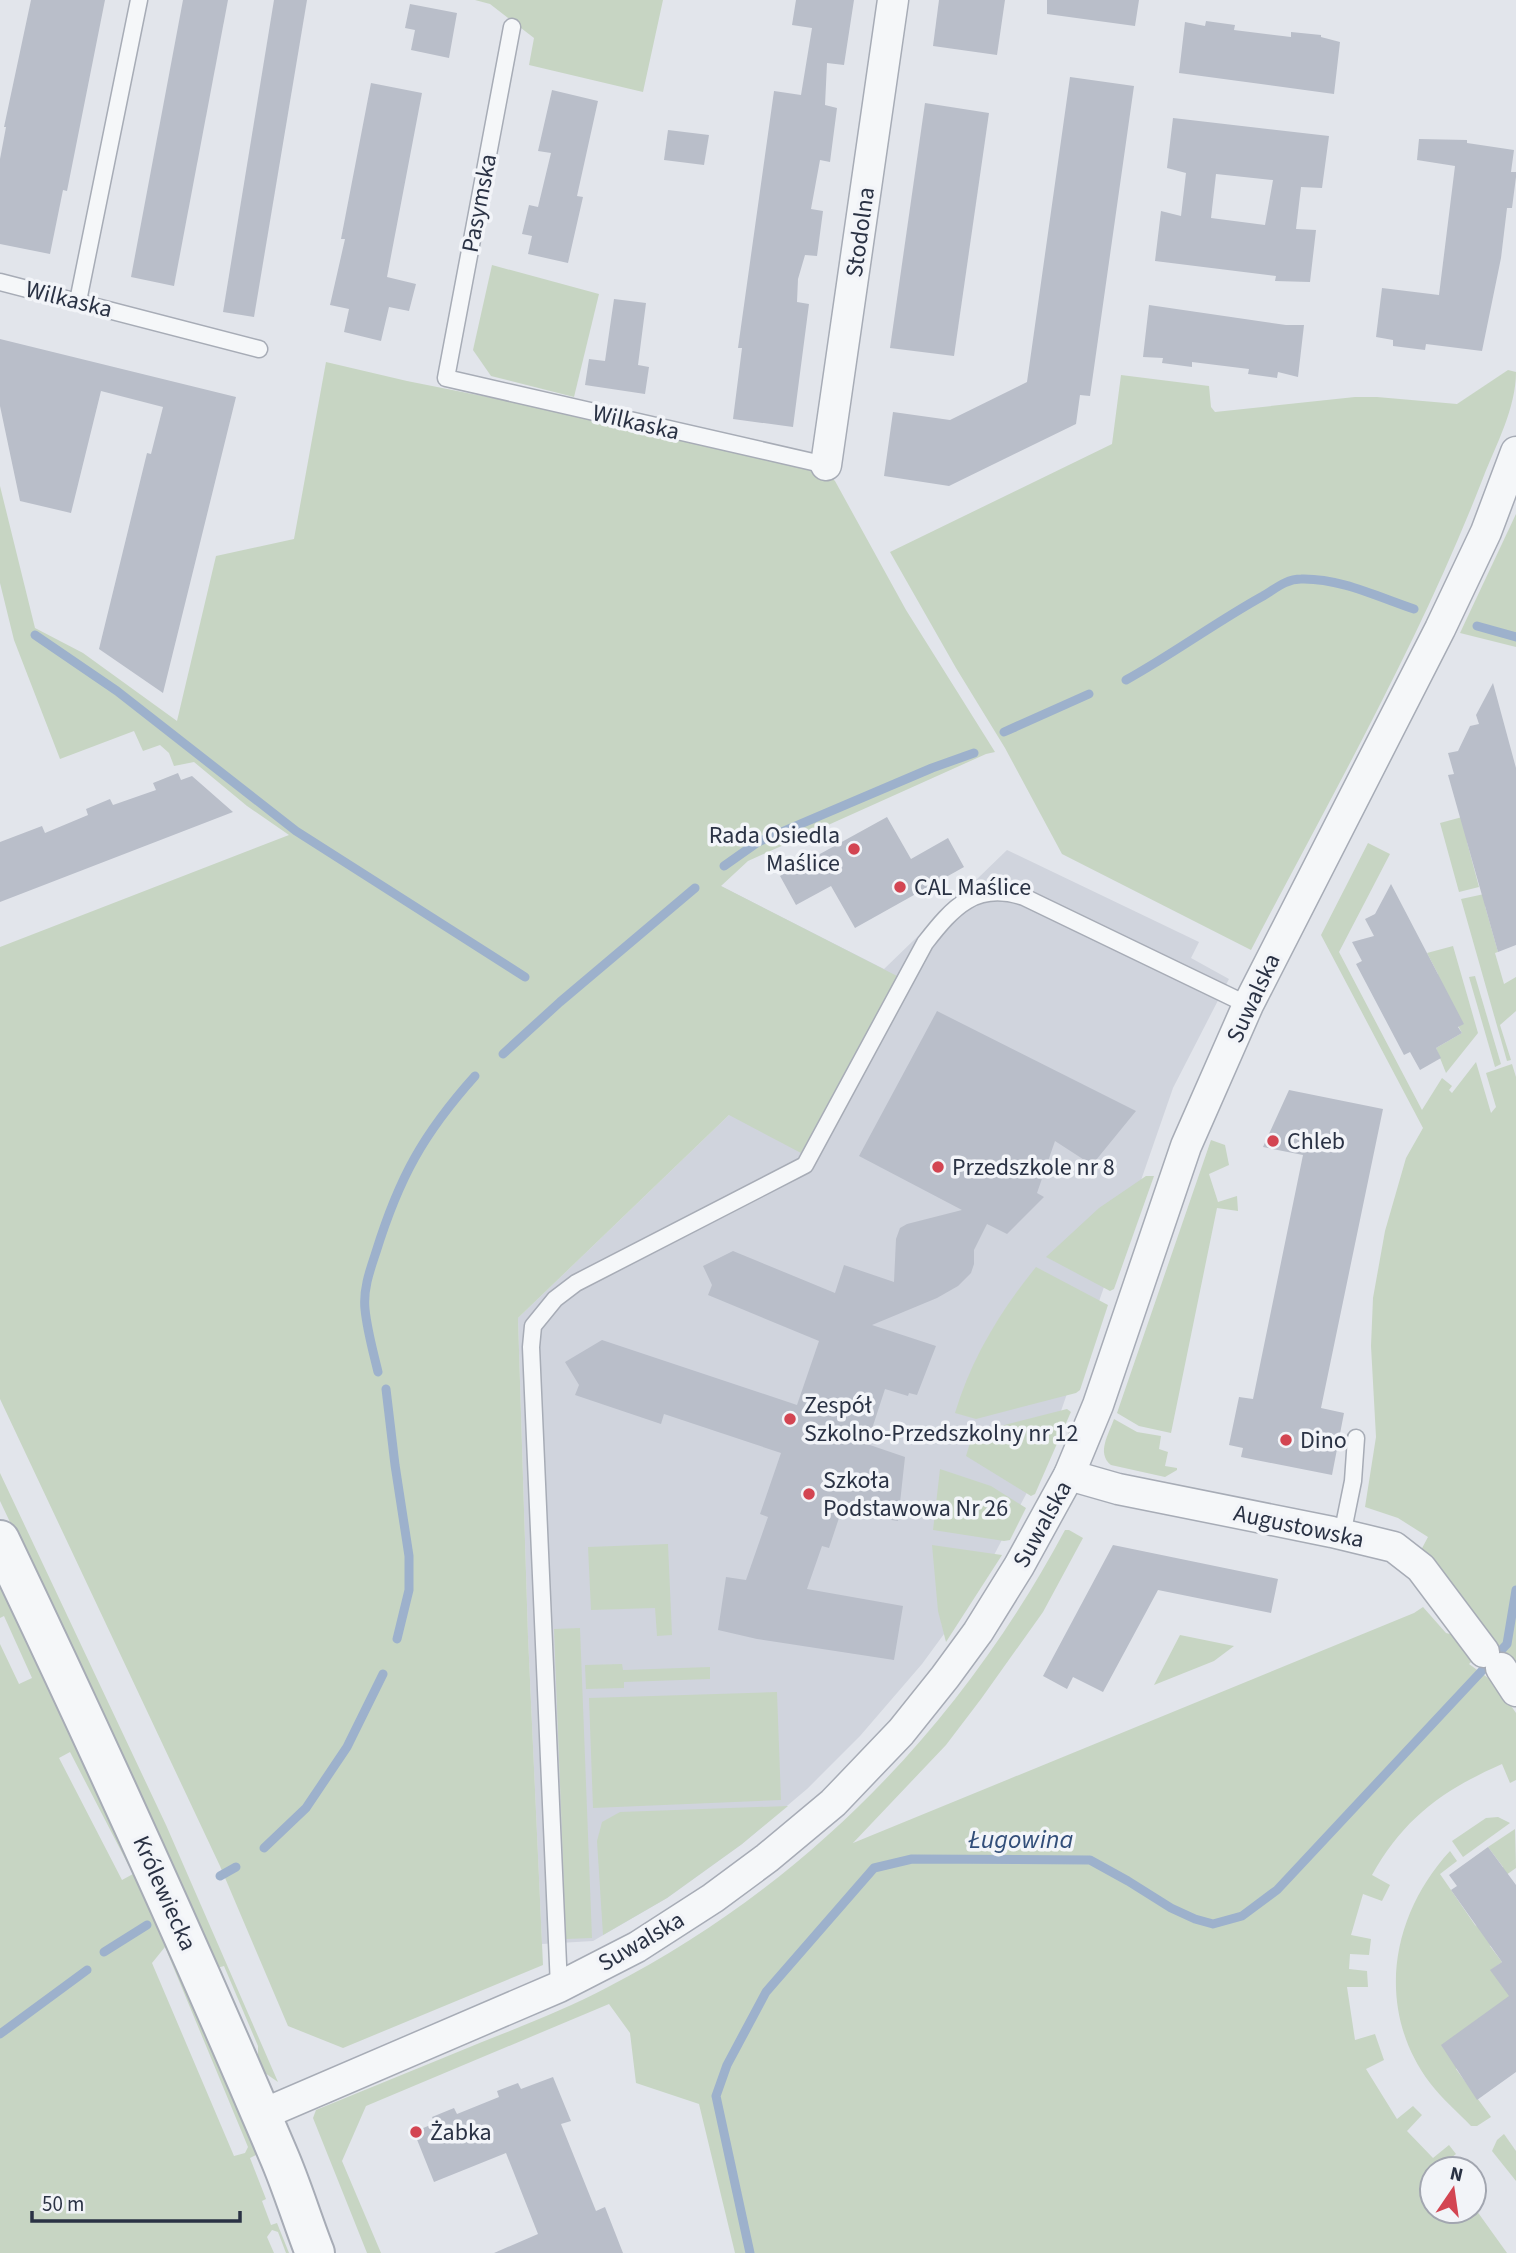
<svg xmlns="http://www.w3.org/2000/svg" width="1516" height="2253" font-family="'Source Sans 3',sans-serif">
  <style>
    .built { fill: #d0d4dd }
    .green { fill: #c7d5c3; fill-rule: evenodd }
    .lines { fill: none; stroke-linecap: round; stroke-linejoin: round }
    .stream { stroke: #9db1cc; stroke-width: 9 }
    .building { fill: #b9bec9; fill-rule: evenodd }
    .service-casing { stroke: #a7acb6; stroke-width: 19 }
    .minor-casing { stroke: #a7acb6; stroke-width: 33 }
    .tertiary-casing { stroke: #a7acb6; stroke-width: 42 }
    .service { stroke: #f5f7f9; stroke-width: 16 }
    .minor { stroke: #f5f7f9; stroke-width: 30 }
    .tertiary { stroke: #f5f7f9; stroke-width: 38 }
    .poi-dot { fill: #d34552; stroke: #f2f4f8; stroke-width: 2.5 }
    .labels { text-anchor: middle; stroke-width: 7; stroke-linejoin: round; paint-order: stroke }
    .street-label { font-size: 24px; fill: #2a3244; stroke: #f2f4f8 }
    .poi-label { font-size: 24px; fill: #2a3244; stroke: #f2f4f8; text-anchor: start }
    .water-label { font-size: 26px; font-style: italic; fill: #324e79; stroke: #f2f4f8 }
  </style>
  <rect width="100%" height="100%" fill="#e2e5eb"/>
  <!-- built -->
  <path class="built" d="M1007,850L1199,942L1191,958L1229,979L1173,1088L1044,1460L974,1593L922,1664L860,1736L807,1789L742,1844L667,1898L593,1941L542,1944L528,1636L518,1318L729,1115L721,886L884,969Z"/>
  <!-- green -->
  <g class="green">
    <path d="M475,0H663L643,92L529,65L534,38L490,4Z"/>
    <path d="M492,265L599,294L574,397L491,376L473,350Z"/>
    <path d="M326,362L407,381L543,408L825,471L835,481L906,610L995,752L986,754L748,861L721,886L897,976L801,1153L729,1115L518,1318L528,1636L543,1965L343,2048L288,2026L220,1866L0,1399V947L289,835L247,806L194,762L174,766L169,753L160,745L143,751L134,731L60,759L14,640L0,583V486L35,628L83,653L177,721L216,556L294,539Z"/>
    <path d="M1508,370L1516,372C1516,408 1496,445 1483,478C1420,641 1332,795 1251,950L1062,854L1005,748L956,668L890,552L1112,444L1121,375L1209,386L1211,407L1215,412L1355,397H1377L1457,404Z"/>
    <path d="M1516,514V647L1460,633Z"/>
    <path d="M1466,816L1467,842L1479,887L1459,892L1440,823Z"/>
    <path d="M1368,843L1390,854L1339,952L1422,1110L1442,1078L1452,1086L1449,1090L1452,1093L1476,1062L1491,1113L1496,1107L1486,1073L1512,1064L1516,1077V1668L1484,1640L1420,1552L1428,1537L1398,1518L1365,1507L1376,1437L1371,1346L1373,1298L1385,1231L1406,1158L1423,1128L1321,935Z"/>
    <path d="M1489,893L1485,906L1498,952L1495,953L1504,984L1516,977V1011L1500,1025L1511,1060L1507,1061L1461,899Z"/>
    <path d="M1453,946L1478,1033L1446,1073L1436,1048L1462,1033L1432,977L1438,974L1427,953Z"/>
    <path d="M1475,976L1501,1064L1495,1067L1469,977Z"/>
    <path d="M1211,1140L1225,1145L1229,1165L1209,1174L1218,1202L1237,1196L1238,1211L1217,1208L1171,1433L1139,1426L1117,1413Z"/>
    <path d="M1146,1176H1154L1114,1289L1110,1291L1046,1257L1099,1208Z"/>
    <path d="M1036,1267L1108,1305L1080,1390L1076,1393L976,1419L955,1413C971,1359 1001,1310 1036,1267Z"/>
    <path d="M1067,1409L1071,1412L1070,1414L1035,1494L1031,1496L966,1456L973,1433Z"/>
    <path d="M1114,1419L1137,1432L1161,1436L1159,1449L1168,1452L1165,1466L1177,1468V1470L1165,1477L1111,1465C1096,1453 1109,1434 1114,1419Z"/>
    <path d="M940,1469L991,1486L1026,1508L1010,1540L1004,1541L933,1530Z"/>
    <path d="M0,1473L166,1825L278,2082L262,2071L254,2056L258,2055V2046L224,1966L217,1968L155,1829L0,1501Z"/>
    <path d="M1065,1530H1069L1083,1538L1043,1612L981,1699L946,1745L853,1843L1414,1613L1423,1607L1446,1633L1454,1635L1475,1658L1469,1664L1495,1683L1516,1713V1780L1510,1783L1502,1764C1443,1790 1404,1818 1372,1875L1390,1885L1382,1901L1363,1894L1351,1935L1371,1939L1369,1955L1350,1954L1349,1969L1367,1971L1368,1987H1347L1355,2040L1375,2034L1384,2060L1366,2069L1397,2119L1413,2106L1422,2115L1407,2131L1433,2158L1449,2145L1456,2154L1441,2166L1443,2169H1432V2211H1474V2207L1507,2253H735L699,2104L636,2083L630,2033L609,2004L366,2106L342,2161L381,2253H367L313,2118L316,2110C371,2087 427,2065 482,2042C525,2025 568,2008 608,1987C806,1885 960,1726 1065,1530Z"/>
    <path d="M668,1544L672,1635L657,1636L655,1608L591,1610L588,1547Z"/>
    <path d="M932,1545L1002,1555L946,1642L938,1611Z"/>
    <path d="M0,1577L142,1876L258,2154L250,2158L266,2199L262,2201L271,2225L277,2223L289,2253H286L278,2232L272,2230L267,2237L274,2253H0V1644L19,1684L32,1678L4,1616L0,1618ZM70,1752L133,1874L122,1880L59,1758ZM165,1947L248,2147L245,2153L234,2156L152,1963Z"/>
    <path d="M580,1628L592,1938L566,1939L554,1629Z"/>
    <path d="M1180,1635L1234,1646L1214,1661L1154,1685Z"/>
    <path d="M622,1664L623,1670L710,1667V1679L624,1682V1688L586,1689L585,1665Z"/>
    <path d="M777,1692L781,1800L593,1808L589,1698Z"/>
    <path d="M788,1806L742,1844L667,1898L603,1935L597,1841L602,1822L620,1812Z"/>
    <path d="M1498,1817L1510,1823L1463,1857L1452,1841L1486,1818Z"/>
    <path d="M1515,1829L1516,1868L1499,1880L1503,1867L1488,1847Z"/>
    <path d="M1450,1851L1457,1861L1440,1874L1475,1925L1496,1941L1490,1946L1502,1962L1491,1970L1516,1980V2012L1456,2069L1491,2117L1477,2126H1471C1458,2112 1442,2099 1430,2083C1375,2010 1390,1916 1450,1851Z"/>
    <path d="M1504,2134L1516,2151V2181L1492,2151L1497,2140Z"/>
  </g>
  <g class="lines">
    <!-- stream -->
    <g class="stream">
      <path d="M1477,626L1516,637"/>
      <path d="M35,635L117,691L296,831L525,977"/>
      <path d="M1126,680C1173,654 1216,622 1263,596C1275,589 1286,579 1301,579C1340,578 1378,597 1414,609"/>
      <path d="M1004,732L1089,694"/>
      <path d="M724,866L758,842L932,768L974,753"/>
      <path d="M503,1054L560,1002L695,888"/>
      <path d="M378,1372C373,1351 367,1330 365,1309C363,1289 370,1270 376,1252C399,1178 423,1134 475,1076"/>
      <path d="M386,1389L395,1465L409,1556V1590L397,1639"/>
      <path d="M264,1848L306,1808L347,1747L383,1674"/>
      <path d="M220,1876L236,1867"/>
      <path d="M104,1952L147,1925"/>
      <path d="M0,2034L87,1970"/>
      <path d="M750,2253L716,2096L727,2065L766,1992L874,1868L912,1859L1090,1860L1128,1881L1171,1908L1195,1919L1213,1924L1242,1916L1277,1890L1507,1644L1516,1590"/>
    </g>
  </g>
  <!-- building -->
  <g class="building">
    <path d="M31,0H105L67,191L63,190L50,254L0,244V159L6,127H4Z"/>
    <path d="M183,0H228L174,286L131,277Z"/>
    <path d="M274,0H307L254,317L223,312Z"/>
    <path d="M796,0H854L844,65L827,63L825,105L837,108L830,162L820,160L811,209L823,211L817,256L805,255L798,279L797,302L809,304L793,427L733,419L742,348H738L774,91L801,95L812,28L792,25Z"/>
    <path d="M939,0H1005L997,55L933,46Z"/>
    <path d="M1047,0H1139L1135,26L1047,14Z"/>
    <path d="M410,4L457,13L449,58L411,50L415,30L405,28Z"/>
    <path d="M1206,21L1235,25L1234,30L1291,37V32L1321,35V37L1340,42L1334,94L1179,73L1185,22L1205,26Z"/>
    <path d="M1070,77L1134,86L1090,396L1080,395L1076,424L949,486L884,476L893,412L950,420L1027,382Z"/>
    <path d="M371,83L422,93L387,277L416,284L409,311L389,307L381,341L344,332L349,309L330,305L345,239H341Z"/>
    <path d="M552,90L598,101L577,196L583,197L568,263L528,254L532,236L522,234L529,205L538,207L551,153L538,151Z"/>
    <path d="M925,103L989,113L954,356L890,348Z"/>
    <path d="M1173,118L1329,136L1322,188L1301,187L1296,229L1316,230L1310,282L1275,281L1276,276L1155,261L1161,211L1181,216L1186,173L1167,168ZM1216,174L1273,180L1265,225L1211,218Z"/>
    <path d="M668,130L709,135L704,165L664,160Z"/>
    <path d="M1419,139L1467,140V143L1514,150L1511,172H1516V177L1512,208H1507L1501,258L1482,351L1426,344L1425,350L1393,346V340L1376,337L1382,288L1439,295L1455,166L1417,160Z"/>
    <path d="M614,299L646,303L638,365L649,367L645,394L585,385L589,359L605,361Z"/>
    <path d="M1149,305L1286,325H1304L1298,377L1278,372L1277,378L1248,374L1249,369L1192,362V367L1162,363L1163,358L1143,357Z"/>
    <path d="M0,339L236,397L163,693L99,649L147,453L151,454L163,407L101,391L71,513L20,501L0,406Z"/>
    <path d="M1493,683L1516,768V945L1498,952L1448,775L1454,774L1448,753L1458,751L1470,726L1479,724L1476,715Z"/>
    <path d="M178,773L181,780L192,776L233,812L0,902V842L42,826L45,833L88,815L86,809L110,799L113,805L156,790L153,783Z"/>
    <path d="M887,817L911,859L948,838L964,867L855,928L831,886L796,905L780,876Z"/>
    <path d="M1391,884L1464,1024L1458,1027L1462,1033L1436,1048L1441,1058L1420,1070L1410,1052L1404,1055L1356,964L1362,961L1352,942L1374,936L1365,919L1375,914Z"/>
    <path d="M937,1011L1136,1111L1092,1165L1055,1141L1037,1193L1044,1197L1007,1234L987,1224L974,1250V1264L971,1273L958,1286L937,1298L872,1325L936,1346L917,1395L909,1393L908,1396L885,1389L867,1444L905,1457L898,1521L854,1514L853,1518L840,1515L829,1548L822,1546L807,1589L903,1606L894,1660L757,1639L718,1630L726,1577L746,1580L768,1517L760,1514L781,1453L664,1414L661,1424L575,1395L579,1385L565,1362L602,1340L797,1405L819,1341L708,1295L712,1285L703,1266L733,1251L835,1293L844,1265L894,1282L896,1239L900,1228L907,1224L962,1210L859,1156Z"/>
    <path d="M1289,1090L1383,1109L1321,1408L1344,1413L1332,1475L1241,1457L1243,1448L1229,1445L1239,1397L1253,1399L1303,1155L1263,1147Z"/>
    <path d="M1113,1545L1278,1579L1271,1613L1158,1590L1103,1692L1073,1677L1067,1689L1043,1676Z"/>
    <path d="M1488,1847L1516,1885V2072L1477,2100L1441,2045L1509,1996L1490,1970L1502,1962L1451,1890L1457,1886L1449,1875Z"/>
    <path d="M553,2077L571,2121L561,2124L596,2211L605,2207L623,2253H494L538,2234L506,2153L434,2182L414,2132L435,2123L432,2117L454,2108L457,2114L499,2097L497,2091L518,2083L521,2089Z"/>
  </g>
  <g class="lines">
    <defs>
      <g id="service">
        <path d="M512,27L446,378L826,465"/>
        <path d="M0,282L259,349"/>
        <path d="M78,301L139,0"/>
        <path d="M1342,1535L1353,1481L1356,1438"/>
        <path d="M559,1987L531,1347L533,1326L555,1299L576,1283L805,1165L925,943C953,907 976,881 1024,897L1248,1005"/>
      </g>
      <g id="minor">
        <path d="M826,465L893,0"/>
        <path d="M1069,1475L1118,1489L1332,1532L1394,1547L1421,1568L1484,1652"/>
        <path d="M1501,1668L1516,1691"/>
        <path d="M261,2115L559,1987L637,1947L713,1898L767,1858L833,1803L901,1732L945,1677L978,1632L1019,1566L1069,1475L1098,1405L1186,1146L1248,1005L1440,629L1486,532L1516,452"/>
      </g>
      <path id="tertiary" d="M0,1540C97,1743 190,1947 278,2154C292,2186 302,2220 315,2253"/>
    </defs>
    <!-- service casing -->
    <use href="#service" class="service-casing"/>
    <!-- minor casing -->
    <use href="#minor" class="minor-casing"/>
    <!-- tertiary casing -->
    <use href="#tertiary" class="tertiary-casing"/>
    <!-- service -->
    <use href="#service" class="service"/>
    <!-- minor -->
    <use href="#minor" class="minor"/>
    <!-- tertiary -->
    <use href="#tertiary" class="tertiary"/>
  </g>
  <!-- markers -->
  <g class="poi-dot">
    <circle cx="854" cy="849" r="7"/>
    <circle cx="900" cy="887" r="7"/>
    <circle cx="1273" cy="1141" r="7"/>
    <circle cx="938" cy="1167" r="7"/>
    <circle cx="790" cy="1419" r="7"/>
    <circle cx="1286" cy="1440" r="7"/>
    <circle cx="809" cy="1494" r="7"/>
    <circle cx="416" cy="2132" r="7"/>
  </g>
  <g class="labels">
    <!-- street labels -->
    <g class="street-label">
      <text transform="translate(479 203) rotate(-79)" y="8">Pasymska</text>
      <text transform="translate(860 232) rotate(-82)" y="8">Stodolna</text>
      <text transform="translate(69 299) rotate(14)" y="8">Wilkaska</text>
      <text transform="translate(636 422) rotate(13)" y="8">Wilkaska</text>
      <text transform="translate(1253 998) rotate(-65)" y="8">Suwalska</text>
      <text transform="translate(1042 1524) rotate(-61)" y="8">Suwalska</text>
      <text transform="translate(1299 1526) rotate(12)" y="8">Augustowska</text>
      <text transform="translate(165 1893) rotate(66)" y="8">Królewiecka</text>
      <text transform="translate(641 1941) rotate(-30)" y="8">Suwalska</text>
    </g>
    <!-- poi labels -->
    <g class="poi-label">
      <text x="840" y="843" text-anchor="end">Rada Osiedla<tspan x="840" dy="28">Maślice</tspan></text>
      <text x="914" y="895">CAL Maślice</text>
      <text x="1287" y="1149">Chleb</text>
      <text x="952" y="1175">Przedszkole nr 8</text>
      <text x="804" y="1413">Zespół<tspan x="804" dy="28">Szkolno-Przedszkolny nr 12</tspan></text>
      <text x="1300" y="1448">Dino</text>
      <text x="823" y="1488">Szkoła<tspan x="823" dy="28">Podstawowa Nr 26</tspan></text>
      <text x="430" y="2140">Żabka</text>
    </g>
    <!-- water labels -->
    <g class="water-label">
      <text x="1021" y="1848">Ługowina</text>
    </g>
  </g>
  <!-- north arrow -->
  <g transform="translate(1453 2190) rotate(13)"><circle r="33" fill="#f2f4f8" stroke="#a2a6b0" stroke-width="2"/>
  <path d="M0-5L12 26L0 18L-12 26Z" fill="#d34552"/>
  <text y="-10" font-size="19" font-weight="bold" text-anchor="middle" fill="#2a3244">N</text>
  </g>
  <!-- scale -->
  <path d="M32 2211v10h208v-10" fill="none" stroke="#2a3244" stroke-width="3.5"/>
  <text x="42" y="2211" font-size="21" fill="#2a3244" stroke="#f2f4f8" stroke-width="5" paint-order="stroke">50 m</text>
</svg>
